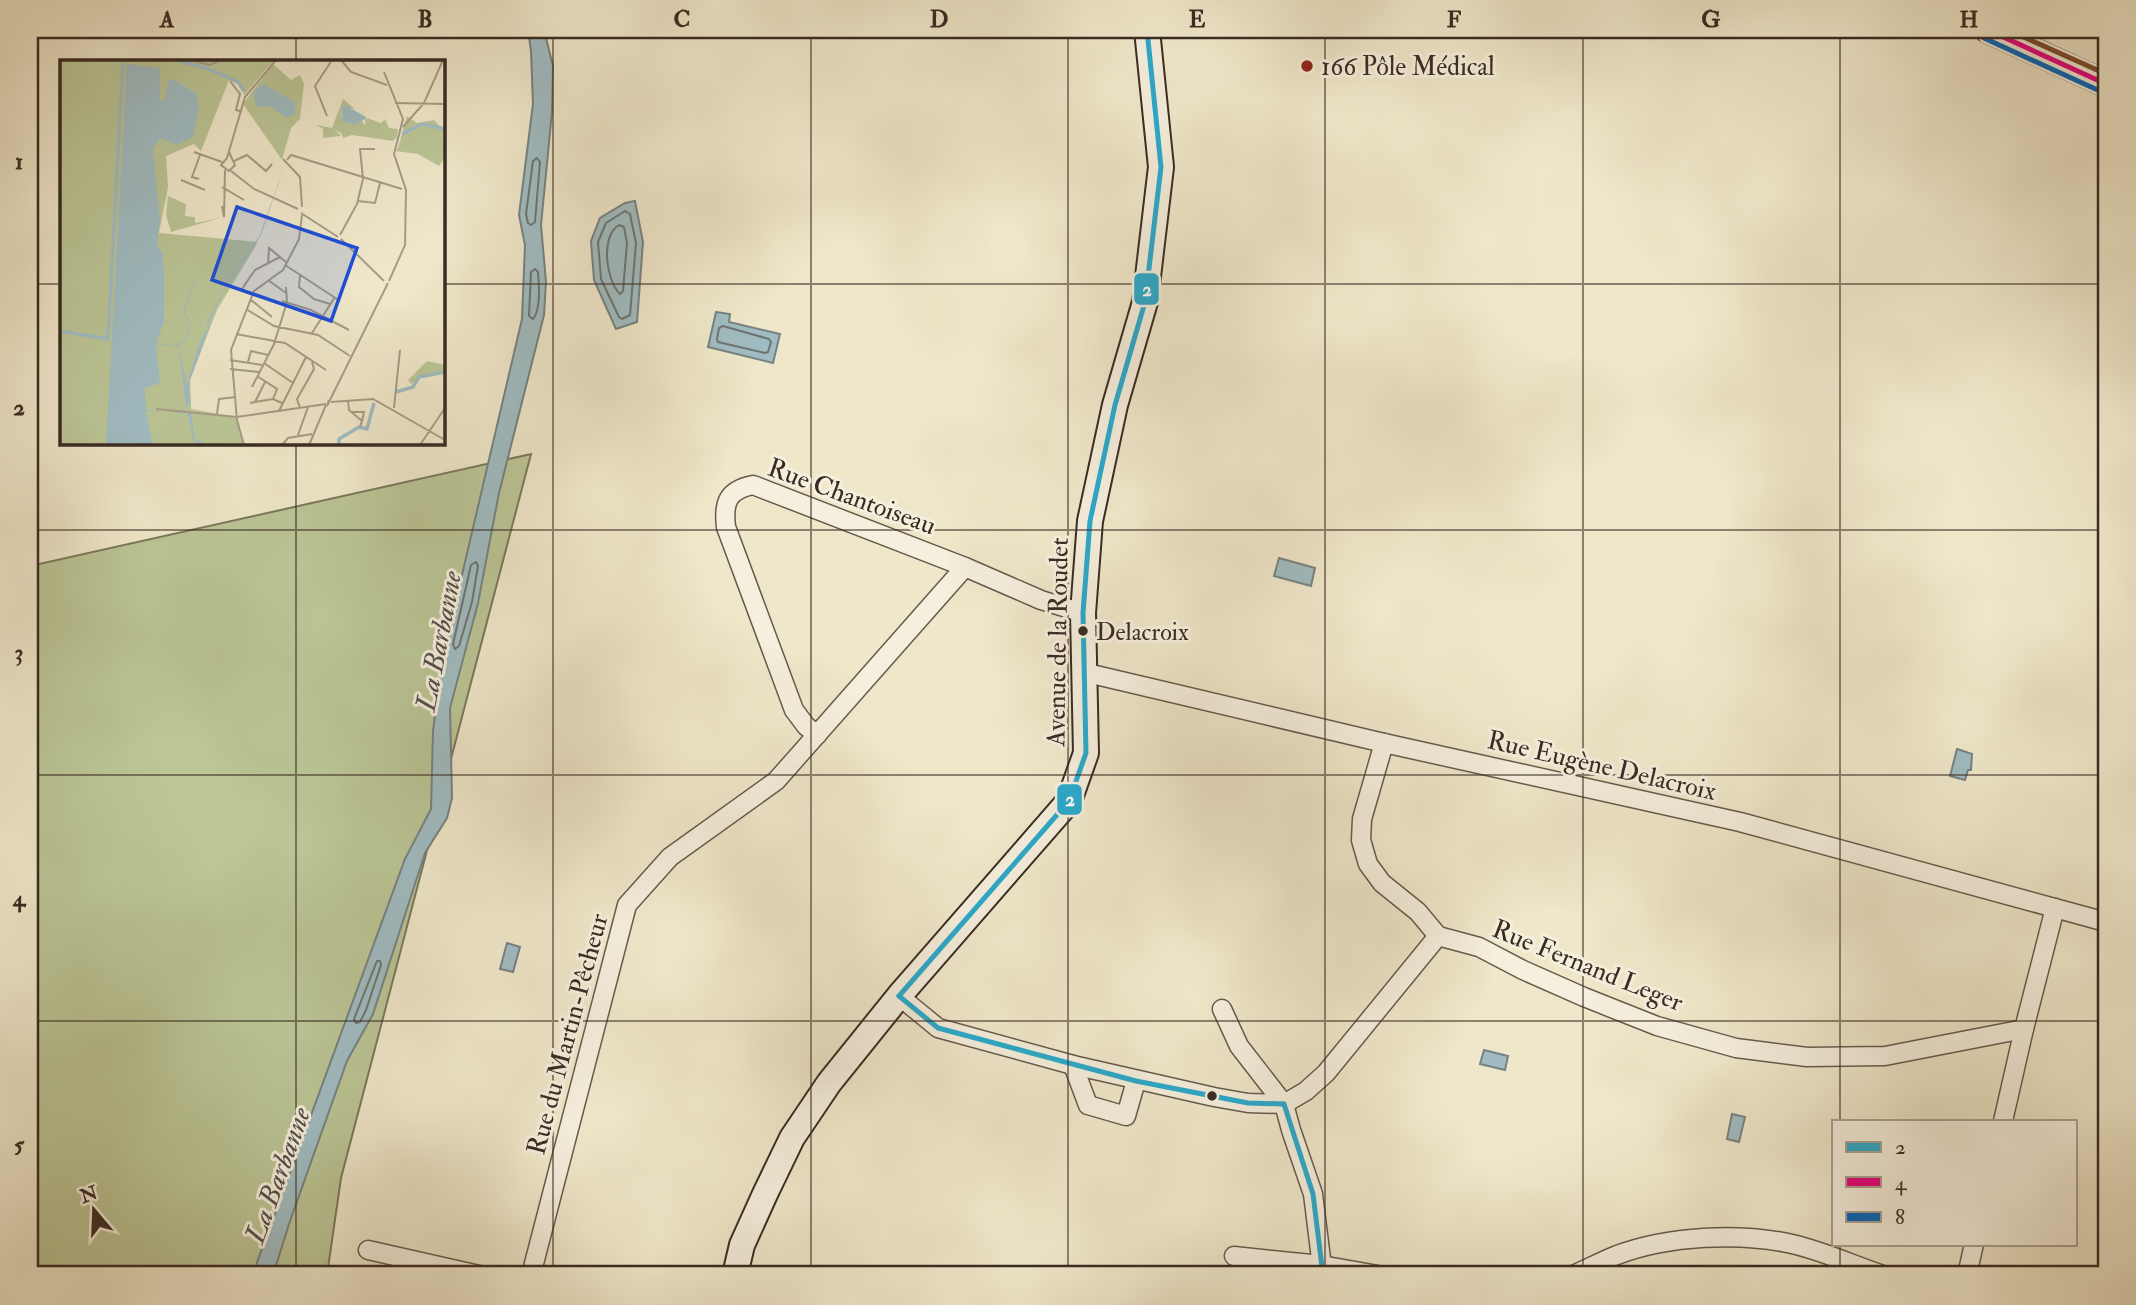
<svg xmlns="http://www.w3.org/2000/svg" width="2136" height="1305" font-family="'IM FELL Double Pica',serif">
  <style>
    .green { fill: #bbc596; stroke: #7a785c; stroke-width: 2 }
    .water { fill: #a0bcc2; stroke: #778282; stroke-width: 2 }
    .lines { fill: none; stroke-linecap: round; stroke-linejoin: round }
    .shore { stroke: #6c7472; stroke-width: 2 }
    .street-casing { stroke: #665a4d; stroke-width: 21 }
    .secondary-casing { stroke: #392b23; stroke-width: 28 }
    .street { stroke: #f5efdd; stroke-width: 18 }
    .secondary { stroke: #f5efdd; stroke-width: 24 }
    .bus-1-casing { stroke: #f5efdd; stroke-width: 10 }
    .bus-2-casing { stroke: #f5efdd; stroke-width: 10 }
    .bus-3-casing { stroke: #f5efdd; stroke-width: 10 }
    .bus-4-casing { stroke: #f5efdd; stroke-width: 10 }
    .bus-1 { stroke: #2ba9cb; stroke-width: 5 }
    .bus-2 { stroke: #e5007d; stroke-width: 5 }
    .bus-3 { stroke: #0065bd; stroke-width: 5 }
    .bus-4 { stroke: #7a4b2a; stroke-width: 5 }
    .grid { fill: none; stroke: #392b23; stroke-width: 2; stroke-opacity: 0.55 }
    .poi-dot { fill: #8f2418; stroke: #f5efdd; stroke-width: 2.5 }
    .bus-dot { fill: #392b23; stroke: #f5efdd; stroke-width: 2.5 }
    .labels { text-anchor: middle; stroke-width: 6; stroke-linejoin: round; paint-order: stroke }
    .bus-label { font-size: 24px; fill: #392b23; stroke: #f5efdd; text-anchor: start }
    .poi-label { font-size: 26px; fill: #392b23; stroke: #f5efdd; text-anchor: start }
    .street-label { font-size: 26px; fill: #392b23; stroke: #f5efdd }
    .water-label { font-size: 28px; font-style: italic; fill: #534f4b; stroke: #f5efdd }
    .inset-river { fill: none; stroke: #a0bcc2; stroke-width: 3.5 }
    .inset-road { fill: none; stroke: #a69c87; stroke-width: 2 }
    .view { fill: #1d4ed8; fill-opacity: 0.15; stroke: #1d4ed8; stroke-width: 3.5 }
    .inset-edge { fill: none; stroke: #392b23; stroke-width: 3.5 }
    .line-badge { stroke: #f5efdd; stroke-width: 2.5 }
    .badge-label { font-size: 19px; text-anchor: middle; font-weight: bold; fill: #fff }
    .neatline { fill: none; stroke: #392b23; stroke-width: 2.5 }
    .grid-label { font-size: 23px; text-anchor: middle; font-weight: bold; fill: #392b23 }
  </style>
  <rect width="100%" height="100%" fill="#efe7ca"/>
  <filter id="stains"><feTurbulence type="fractalNoise" baseFrequency=".00286" numOctaves="4"/><feColorMatrix values="0 0 0 0 .2 0 0 0 0 .09 0 0 0 0 .02 0 0 0 .5 -.17"/></filter>
  <radialGradient id="worn" r=".72"><stop offset=".6" stop-color="#630" stop-opacity="0"/><stop offset="1" stop-color="#630" stop-opacity=".3"/></radialGradient>
  <!-- green -->
  <path class="green" d="M531,454L341,1178L327,1275H30V566Z"/>
  <!-- water -->
  <g class="water">
    <path d="M528,30H544L553,66L552,112L541,225L546,282L544,315L499,493L478,603L450,708L452,798L447,818L425,853L373,1014L347,1061L289,1224L273,1275H257L255,1268L405,859L431,809L433,731L442,660L522,319L525,245L519,215L533,104L531,51Z"/>
    <path d="M635,201L643,242L637,322L616,329L594,280L591,241L600,218L625,203Z"/>
    <path d="M716,312L730,314L729,322L780,334L773,363L708,347Z"/>
    <path d="M1279,558L1315,568L1311,586L1274,576Z"/>
    <path d="M1957,749L1972,754L1971,770H1968L1965,780L1950,776Z"/>
    <path d="M507,943L520,947L513,972L500,969Z"/>
    <path d="M1484,1050L1508,1056L1505,1070L1480,1064Z"/>
    <path d="M1732,1114L1745,1117L1739,1142L1727,1139Z"/>
  </g>
  <g class="lines">
    <!-- shore -->
    <g class="shore">
      <path d="M537,158L540,162L535,222L531,225L528,223L526,214L533,161Z"/>
      <path d="M625,211L630,214L636,243L630,315L622,319L619,317L601,279L598,242L606,223Z"/>
      <path d="M619,225L624,227L627,243L623,291L620,294C606,281 600,236 619,225Z"/>
      <path d="M535,269L538,272C539,285 541,310 533,319L529,316L531,272Z"/>
      <path d="M723,326L769,339L771,342L768,352L765,353L718,342L717,339L719,328Z"/>
      <path d="M476,562L478,566L472,602L459,646L455,649L453,644L471,565Z"/>
      <path d="M377,961H380L381,965L366,1010L360,1022L356,1023L354,1019Z"/>
    </g>
    <defs>
      <g id="street">
        <path d="M1083,672L1384,743L1740,822L2106,922"/>
        <path d="M817,735L806,726L794,710L726,527C723,502 728,490 753,485L965,567L1041,600L1083,613"/>
        <path d="M1384,743L1362,819L1361,840L1368,864L1382,883L1418,912L1438,936L1479,947L1523,970L1584,997L1657,1026L1736,1048L1807,1057L1885,1056L2024,1029"/>
        <path d="M899,996L938,1028L1073,1065L1214,1097L1248,1103L1284,1104L1306,1091L1326,1073L1438,936"/>
        <path d="M1222,1009L1239,1046L1284,1104L1291,1130L1313,1194L1323,1275"/>
        <path d="M1073,1065L1088,1105L1126,1116L1136,1081"/>
        <path d="M2003,1121L2024,1029L2055,908"/>
        <path d="M368,1250L479,1275"/>
        <path d="M1234,1256L1321,1265L1378,1275"/>
        <path d="M531,1275L627,905L670,857L776,781L965,567"/>
        <path d="M1573,1275C1587,1269 1602,1261 1617,1255C1668,1236 1739,1232 1792,1244C1823,1251 1853,1265 1883,1275"/>
        <path d="M1967,1275L1974,1244"/>
      </g>
      <g id="secondary">
        <path d="M1988,30L2106,84"/>
        <path d="M735,1275L742,1245L765,1194L792,1138L829,1083L899,996L1069,801L1086,753L1083,613L1090,521L1115,405L1145,302L1161,167L1147,30"/>
      </g>
    </defs>
    <!-- street casing -->
    <use href="#street" class="street-casing"/>
    <!-- secondary casing -->
    <use href="#secondary" class="secondary-casing"/>
    <!-- street -->
    <use href="#street" class="street"/>
    <!-- secondary -->
    <use href="#secondary" class="secondary"/>
    <defs>
      <g id="bus-1">
        <path d="M899,996L1069,801L1086,753L1083,613L1090,521L1115,405L1145,302L1161,167L1147,30"/>
        <path d="M899,996L938,1028L1136,1081L1248,1103L1284,1104"/>
        <path d="M1284,1104L1313,1194L1323,1275"/>
      </g>
      <path id="bus-2" d="M1988,30L2106,84"/>
      <path id="bus-3" d="M1984,38L2102,92"/>
      <path id="bus-4" d="M2008,30L2106,74"/>
    </defs>
    <!-- bus-1 casing -->
    <use href="#bus-1" class="bus-1-casing"/>
    <!-- bus-2 casing -->
    <use href="#bus-2" class="bus-2-casing"/>
    <!-- bus-3 casing -->
    <use href="#bus-3" class="bus-3-casing"/>
    <!-- bus-4 casing -->
    <use href="#bus-4" class="bus-4-casing"/>
    <!-- bus-1 -->
    <use href="#bus-1" class="bus-1"/>
    <!-- bus-2 -->
    <use href="#bus-2" class="bus-2"/>
    <!-- bus-3 -->
    <use href="#bus-3" class="bus-3"/>
    <!-- bus-4 -->
    <use href="#bus-4" class="bus-4"/>
  </g>
  <!-- grid -->
  <path class="grid" d="M296,30V61M553,30V1275M811,30V1275M1068,30V1275M1325,30V1275M1583,30V1275M1840,30V1121M30,284H61M443,284H2106M296,443V1275M30,530H2106M30,775H2106M30,1021H2106M1840,1244V1275"/>
  <!-- markers -->
  <circle class="poi-dot" cx="1307" cy="66" r="7"/>
  <g class="bus-dot">
    <circle cx="1083" cy="631" r="6"/>
    <circle cx="1212" cy="1096" r="6"/>
  </g>
  <g class="labels">
    <!-- bus labels -->
    <g class="bus-label">
      <text x="1096" y="640">Delacroix</text>
    </g>
    <!-- poi labels -->
    <g class="poi-label">
      <text x="1321" y="75">166 Pôle Médical</text>
    </g>
    <!-- street labels -->
    <g class="street-label">
      <text transform="translate(852 496) rotate(20)" y="9">Rue Chantoiseau</text>
      <text transform="translate(1057 642) rotate(-89)" y="9">Avenue de la Roudet</text>
      <text transform="translate(1602 765) rotate(13)" y="9">Rue Eugène Delacroix</text>
      <text transform="translate(1588 965) rotate(22)" y="9">Rue Fernand Leger</text>
      <text transform="translate(567 1034) rotate(-75)" y="9">Rue du Martin-Pêcheur</text>
    </g>
    <!-- water labels -->
    <g class="water-label">
      <text transform="translate(438 641) rotate(-79)" y="10">La Barbanne</text>
      <text transform="translate(277 1175) rotate(-70)" y="10">La Barbanne</text>
    </g>
  </g>
  <!-- overview -->
  <g transform="translate(60 60)">
    <rect width="385" height="385" fill="#efe7ca"/>
    <path d="M0,0H214L184,35L182,26L169,20L141,91L134,84L106,96L108,127L99,173L198,182L157,250L130,320L131,349L176,357L183,385H0ZM362,65L385,71V97L379,106L358,94L336,91L345,76ZM108,136L126,144L125,156L135,157V163L160,158L111,172L106,155ZM367,301L385,305V313L360,317L351,324L348,320Z" fill="#bbc596"/>
    <path d="M213,4L231,20L240,15L244,24L240,59L231,68L222,100L183,44ZM283,39L295,49L281,46V57L295,64L301,60L305,65L307,58L321,63L325,59L329,68L338,69L337,77L333,81L292,75L283,78L282,74L274,69L281,76L263,78V69L257,65L272,68ZM347,56L357,63L374,60L385,71L362,65L345,76L338,88Z" fill="#bbc596"/>
    <path d="M144,34L146,61L137,80L133,77L138,36Z" fill="#bbc596"/>
    <path d="M67,4L100,8V41L106,38L108,20L113,19L137,34L139,48L133,77L117,85L100,78L93,89L100,160L97,186L103,193L104,214V262L96,283L116,285L126,278L130,262L124,253V251L126,242L137,212L147,202L137,213L127,243L125,253L130,261V268L127,278L119,285L127,326L136,294L140,282L148,268L147,262L167,223L200,175L226,101L201,175L167,224L149,262V268L129,323L131,349L129,342L126,348L119,286L96,284L100,323L85,328L86,350H125L129,352L131,351L135,380L142,381L141,385L134,382L127,353L97,350L86,352L93,385H46ZM203,24L235,42V53L227,58L211,47L196,46L193,33ZM285,45L306,57V65L305,59L295,65L282,61L281,47Z" fill="#a0bcc2"/>
    <path class="inset-river" d="M116,0L146,8L178,22L184,31M342,74L362,64L385,69M0,271L48,279L63,0M336,332L353,327L359,317L385,312M279,385V379L299,367L307,369L314,343"/>
    <path class="inset-road" d="M130,0L150,5L161,0M281,0L291,12L327,25M324,12L343,59L334,94L346,130L345,185L329,221M170,21L180,34L176,50L180,51M335,43L385,44M267,56L255,26L272,0M343,67L364,43L383,0M134,92L162,102M167,98L185,37L216,0M167,98L161,105L169,111L175,105L169,92M223,99L240,117L242,147M227,100L231,95L342,129M174,101L187,95L206,111L212,104M171,111L194,129L238,149M139,119L132,117L140,95M121,120L145,130M162,127L184,140M298,141L315,143L320,123M162,146L164,157L165,110M241,153L278,177M280,175L297,144L303,119L300,89H315M281,179L324,221M208,204L209,188L226,202M225,205L280,241M240,215L239,227L254,239L270,244M208,220L226,233M192,235L182,229L195,210L220,197M190,239L212,257M222,241L251,250L289,270M186,249L214,266L258,275L290,296M252,273L275,237M176,274L225,283L266,310M170,300L202,305M188,302L191,291L208,295M204,303L233,323M170,309L199,312M197,316L217,329L213,339M192,327L214,284L227,242L226,227M269,340L267,346L328,223M288,340L289,350L302,361L300,367M195,342L213,339L222,343M271,342L313,339L385,380M190,343L195,342L205,322M240,348L237,339L254,309L252,302M334,348L340,290M96,349L177,357L266,344M219,351L246,297M292,352H304L302,361M157,354L159,339L176,337M238,375L248,347M184,385L177,360L171,290L194,231L223,210L239,179L242,155M222,385L228,378L252,374M249,385L266,345M360,385L385,348"/>
    <path class="view" d="M177,147L297,188L271,261L152,220Z"/>
    <rect width="385" height="385" class="inset-edge"/>
  </g>
  <g class="line-badge">
    <rect x="1133" y="272" width="27" height="34" rx="7" fill="#2ba9cb"/>
    <rect x="1056" y="783" width="27" height="33" rx="7" fill="#2ba9cb"/>
  </g>
  <g class="badge-label">
    <text x="1147" y="296">2</text>
    <text x="1070" y="806">2</text>
  </g>
  <!-- margin -->
  <rect width="2136" height="1305" fill="none" stroke="#efe7ca" stroke-width="77"/>
  <!-- legend -->
  <rect x="1832" y="1120" width="245" height="126" fill="#f5efdd" stroke="#aaa193" stroke-width="2"/>
  <rect x="1846" y="1142" width="35" height="10" fill="#2ba9cb" stroke="#aaa193" stroke-width="2"/>
  <text x="1895" y="1154" font-size="21" fill="#392b23">2</text>
  <rect x="1846" y="1177" width="35" height="10" fill="#e5007d" stroke="#aaa193" stroke-width="2"/>
  <text x="1895" y="1190" font-size="21" fill="#392b23">4</text>
  <rect x="1846" y="1212" width="35" height="10" fill="#0065bd" stroke="#aaa193" stroke-width="2"/>
  <text x="1895" y="1224" font-size="21" fill="#392b23">8</text>
  <!-- north arrow -->
  <g transform="translate(94 1210) rotate(341)" stroke="#f5efdd" stroke-width="5" paint-order="stroke">
  <path d="M0-5L12 26L0 18L-12 26Z" fill="#392b23"/>
  <text y="-10" font-size="19" font-weight="bold" text-anchor="middle" fill="#392b23">N</text>
  </g>
  <rect x="38" y="38" width="2060" height="1228" class="neatline"/>
  <g class="grid-label">
    <text x="167" y="27">A</text>
    <text x="425" y="27">B</text>
    <text x="682" y="27">C</text>
    <text x="939" y="27">D</text>
    <text x="1197" y="27">E</text>
    <text x="1454" y="27">F</text>
    <text x="1711" y="27">G</text>
    <text x="1969" y="27">H</text>
    <text x="19" y="169">1</text>
    <text x="19" y="415">2</text>
    <text x="19" y="660">3</text>
    <text x="19" y="906">4</text>
    <text x="19" y="1152">5</text>
  </g>
  <rect width="100%" height="100%" filter="url(#stains)"/>
  <rect width="100%" height="100%" fill="url(#worn)"/>
</svg>
